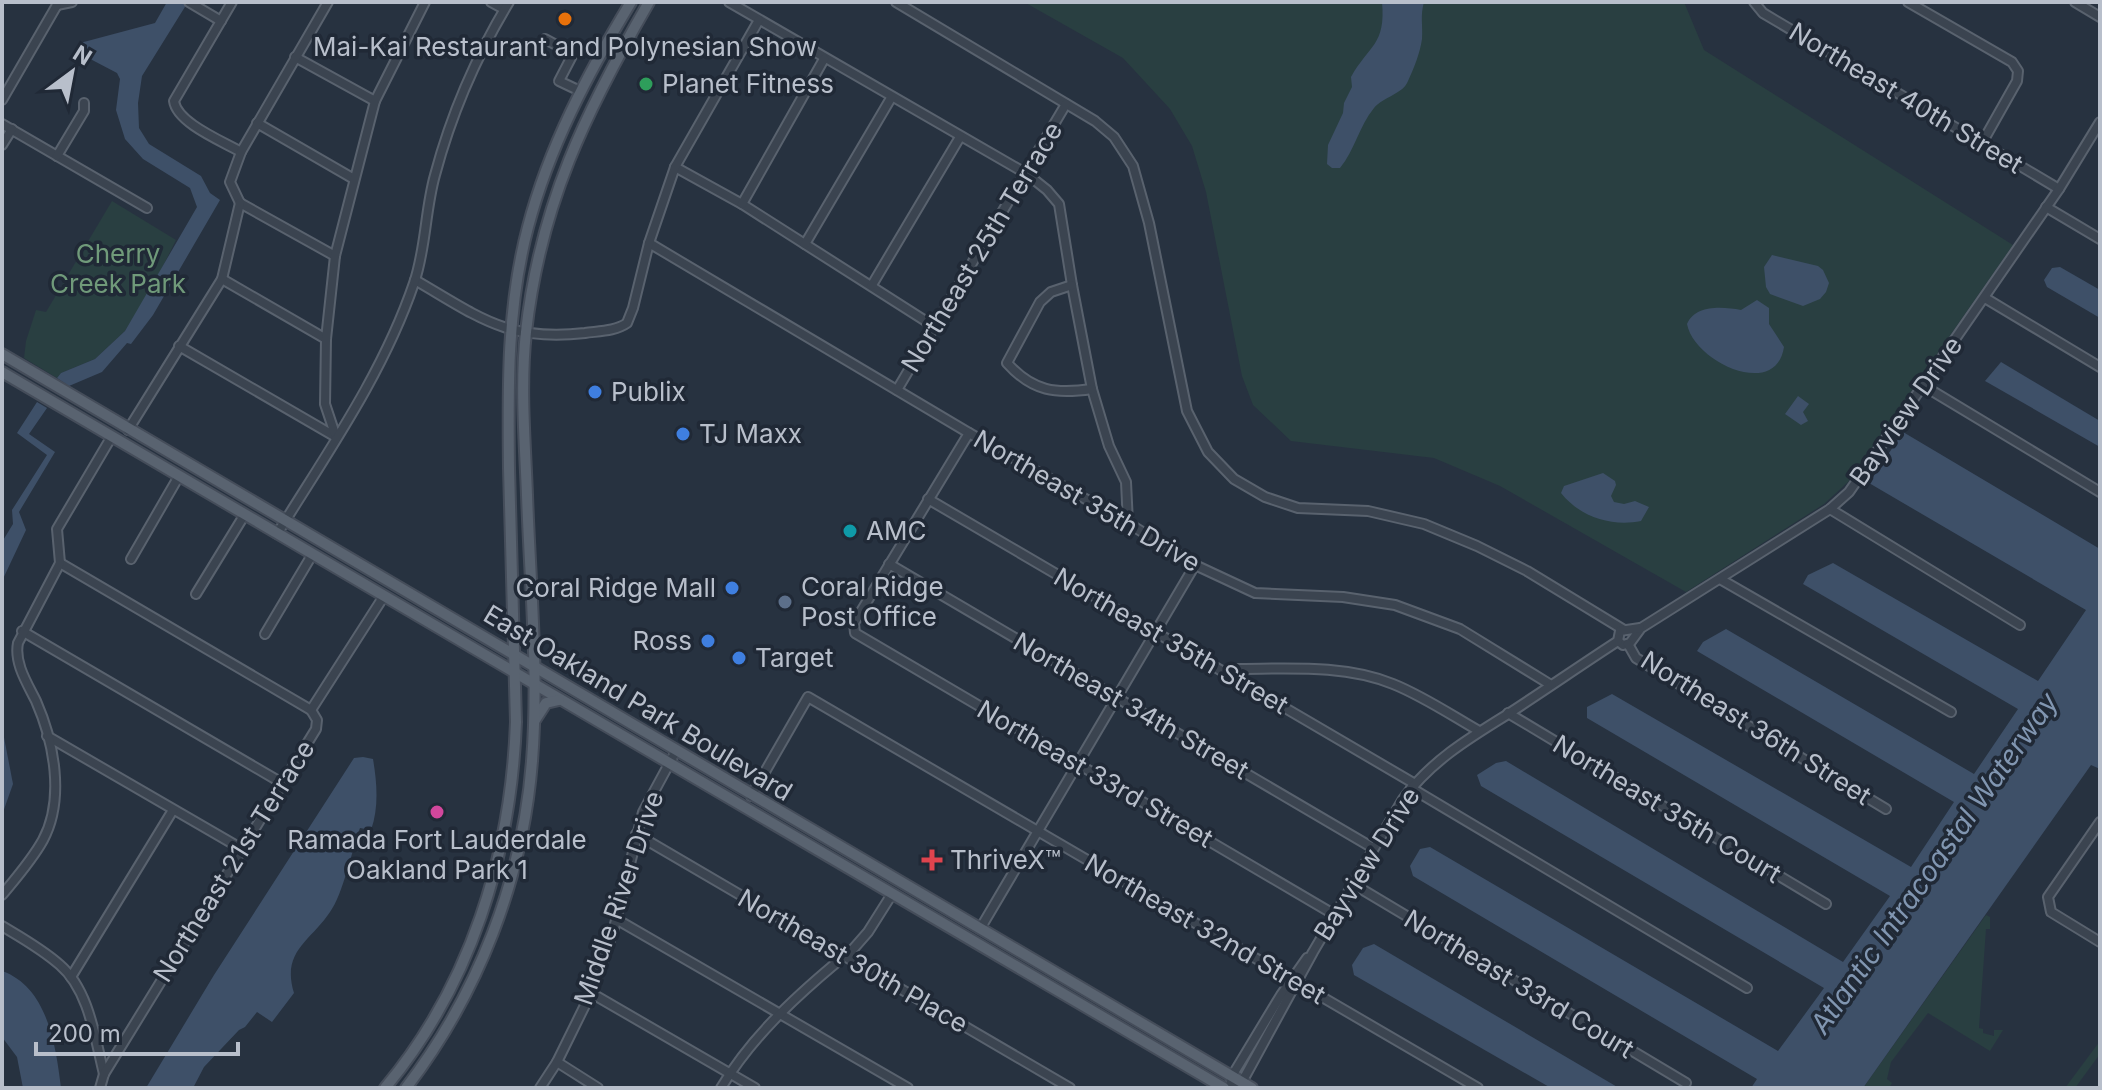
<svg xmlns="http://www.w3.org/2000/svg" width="2102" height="1090" font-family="Inter,sans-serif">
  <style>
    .green { fill: #293f41 }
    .water { fill: #3e5068 }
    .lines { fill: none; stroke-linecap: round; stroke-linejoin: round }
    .minor-casing { stroke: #59626e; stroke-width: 12 }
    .major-casing { stroke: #454d5a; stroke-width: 14 }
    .minor { stroke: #3b4450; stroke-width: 8 }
    .major { stroke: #596370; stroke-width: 10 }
    .food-dot { fill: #e8710a; stroke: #202936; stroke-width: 3 }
    .leisure-dot { fill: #2e9e5b; stroke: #202936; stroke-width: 3 }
    .shop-dot { fill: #3f7fe0; stroke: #202936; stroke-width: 3 }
    .culture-dot { fill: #0f9aa8; stroke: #202936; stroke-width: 3 }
    .service-dot { fill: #5c6f8a; stroke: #202936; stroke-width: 3 }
    .hotel-dot { fill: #d1479c; stroke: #202936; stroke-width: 3 }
    .health-dot { fill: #e0444e; stroke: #202936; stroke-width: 3 }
    .labels { text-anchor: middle; stroke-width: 7; stroke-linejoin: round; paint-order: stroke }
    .poi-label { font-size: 26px; fill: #b8bfcb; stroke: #202936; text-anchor: start }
    .street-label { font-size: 26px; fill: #b8bfcb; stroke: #202936 }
    .park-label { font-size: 26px; fill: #709a7a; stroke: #202936 }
    .water-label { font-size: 28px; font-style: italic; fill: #8196b1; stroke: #202936 }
  </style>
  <rect width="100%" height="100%" fill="#273240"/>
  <!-- green -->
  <g class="green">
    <path d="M1024,2H1684L1704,50L2013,245L1848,482L1824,504L1686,592L1500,486L1434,458L1291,441L1253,405L1242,376L1206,192L1192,146L1170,109L1123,58Z"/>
    <path d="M112,201L176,240L152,288L125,331L95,359L61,373L57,378L24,358L26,341L36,310L46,312Z"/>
    <path d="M1986,915L1990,917V929H1986L1979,1028L1983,1029V1033L1994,1036V1030H2003L1990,1051L1928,1013L1891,1062L1887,1079L1892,1083L1889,1088H1863Z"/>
    <path d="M2100,1041V1054L2075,1088H2065Z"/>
  </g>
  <!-- water -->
  <g class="water">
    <path d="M167,2H188L142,76L138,103L139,128L149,144L201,176L210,193L220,200L153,315L131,344L127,343L102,372L69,386L57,378L61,373L95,359L125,331L197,207L190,188L143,159L125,139L116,110L120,79L117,73L75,51L80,43L155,23Z"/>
    <path d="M1382,2H1424C1420,16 1423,25 1422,39C1420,53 1414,68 1408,81C1403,94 1383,97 1374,108C1359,126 1355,150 1340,168H1332L1327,164L1328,145L1343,113L1344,103L1352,87L1351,77C1369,45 1386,45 1382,2Z"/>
    <path d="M1772,255L1818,266L1823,270L1829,283L1826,292L1820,299L1803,306L1770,294L1766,287L1764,267Z"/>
    <path d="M2060,267L2100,290V318L2047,287L2044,280L2052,268Z"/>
    <path d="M1757,300L1769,308V324L1784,347C1776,400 1694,362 1687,324C1696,304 1723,307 1741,310Z"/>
    <path d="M2001,362L2100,421V447L1985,381Z"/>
    <path d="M1798,396L1809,404L1803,412L1808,421L1801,425L1785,414Z"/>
    <path d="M37,402L47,408L29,434L55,452L19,512L26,530L2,581V542L13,524L12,510L47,455L17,433Z"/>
    <path d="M1903,432L2100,549V769L2091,765L1863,1088H1751L1757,1079L1413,876L1410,866L1420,849L1430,847L1778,1051L1824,988L1481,786L1477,775L1496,763L1506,761L1843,962L1890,896L1587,718V707L1612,694L1911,867L1954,802L1697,651L1703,642L1726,629L1974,774L2018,709L1803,584L1808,575L1833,563L2038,681L2086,610L1869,483Z"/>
    <path d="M1603,473L1615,481L1616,485L1611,496L1614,502L1624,504L1635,501L1649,507L1641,521C1612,527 1580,517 1561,493L1564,486Z"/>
    <path d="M2,727L13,784L2,815Z"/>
    <path d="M363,757L373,759C377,783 379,807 371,830L360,828C352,850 343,894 330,912C311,941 281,951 294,993L272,1022L257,1012L245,1027L239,1030L204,1067L193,1088H146L214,975L354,758Z"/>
    <path d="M1374,944L1619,1088H1551L1354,975L1352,965L1363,948Z"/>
    <path d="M2,971C48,987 56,1047 61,1088H23L17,1057L2,1037Z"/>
  </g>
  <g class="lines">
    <defs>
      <g id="minor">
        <path d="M189,2L221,21"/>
        <path d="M232,2L174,101C177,123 222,141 241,152"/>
        <path d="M491,2L504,9"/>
        <path d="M729,2L1027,174L1047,190L1059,204L1072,285L1092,389L1109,446L1126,482L1128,523"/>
        <path d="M896,2L1095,121L1114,137L1133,166L1149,223L1187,411L1208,452L1234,479L1265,497L1298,508L1368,511L1424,524L1477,546L1527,571L1624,630"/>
        <path d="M1754,2L1763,13L2059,189"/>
        <path d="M1908,2L2012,62L2018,71L2017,81L1982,143"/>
        <path d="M2075,2L2100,17"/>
        <path d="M57,5L72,2"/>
        <path d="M545,39L573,54L559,81L580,91"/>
        <path d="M295,57L375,101"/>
        <path d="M2,100L57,5L56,2"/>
        <path d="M257,123L354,179"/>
        <path d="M2,124L147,208"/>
        <path d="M2,145L12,129"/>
        <path d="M57,156L84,111V103"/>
        <path d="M675,167L742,204L935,327"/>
        <path d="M240,203L230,182L241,152L328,2"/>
        <path d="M240,203L335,256"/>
        <path d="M742,204L824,59"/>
        <path d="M2046,207L2100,239"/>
        <path d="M649,243L969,433L1128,523L1195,565L1255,593L1343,597L1395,605L1460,629L1551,685"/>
        <path d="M805,244L891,98"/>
        <path d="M222,279L326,339"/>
        <path d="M415,280C479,317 507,342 585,333C599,331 616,331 627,323L633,308L649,243L675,167L759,20"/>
        <path d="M872,285L960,137"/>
        <path d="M1072,285L1051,292L1040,302L1007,363C1033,392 1056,394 1092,389"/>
        <path d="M1985,298L2100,367"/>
        <path d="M179,346L336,437"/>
        <path d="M1924,386L2100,492"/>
        <path d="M897,390L1066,104"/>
        <path d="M128,430L222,279L240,203"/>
        <path d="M969,433L854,623L855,633L1335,915"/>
        <path d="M336,437L325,404L326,339L335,256L375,101L425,2"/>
        <path d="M928,499L1415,784"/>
        <path d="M1830,509L2020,625"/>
        <path d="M277,534C327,453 383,374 414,283C426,249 425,210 435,175C451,115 477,55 509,2"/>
        <path d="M131,559L179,476"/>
        <path d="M60,563L311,710"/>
        <path d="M889,564L1373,848"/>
        <path d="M1720,579L1951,712"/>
        <path d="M196,594L245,514"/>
        <path d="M22,631L282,783"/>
        <path d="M265,634L312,555"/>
        <path d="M1618,641L1623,645L1630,643L1641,628L1830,509L1849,492L2059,189L2100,122"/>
        <path d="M1628,644L1636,658L1886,809"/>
        <path d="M1226,673L1234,669C1287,669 1343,664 1393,684C1423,696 1451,715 1479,731"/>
        <path d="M1508,713L1826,904"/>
        <path d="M47,736L242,849"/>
        <path d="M1411,788L1747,988"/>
        <path d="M751,796L808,697L1478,1088"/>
        <path d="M2100,822L2048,897L2051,912L2100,942"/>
        <path d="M636,834L1070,1088"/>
        <path d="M1353,884L1686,1083"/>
        <path d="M2,895C16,878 32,860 43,840C65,799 54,742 36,701C27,683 14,663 18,643L60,563L57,529L112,436"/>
        <path d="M616,919L908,1088"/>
        <path d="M2,926C22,938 42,949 60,965C89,990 95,1038 104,1074"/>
        <path d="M980,929L1195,565"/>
        <path d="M847,956L868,932L892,894"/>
        <path d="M71,977L173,810"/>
        <path d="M591,993L755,1088"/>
        <path d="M557,1062L598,1088"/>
        <path d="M100,1088L104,1074L316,729L317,720L311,710L384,596"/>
        <path d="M540,1088L557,1062L591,993L613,932L643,812L676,751"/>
        <path d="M721,1088C750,1039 793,999 836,963"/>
        <path d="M1230,1088L1232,1076L1281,995L1307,958"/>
        <path d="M1234,1088L1242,1082L1313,952L1403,799C1431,761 1469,738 1508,714C1545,690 1581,665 1618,641L1620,631L1640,628"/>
      </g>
      <g id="major">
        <path d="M2,354L1252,1088"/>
        <path d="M2,372L1224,1088"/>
        <path d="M535,720L546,703L559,700"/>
        <path d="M385,1088C471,985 511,855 516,722C514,638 511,553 509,468C508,387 507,306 528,227C549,147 588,73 631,2"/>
        <path d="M406,1088C478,994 523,879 532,761C539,673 530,583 527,495C525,441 520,386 526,332C540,205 586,111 649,2"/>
      </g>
    </defs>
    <!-- minor casing -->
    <use href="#minor" class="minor-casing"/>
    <!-- major casing -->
    <use href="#major" class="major-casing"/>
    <!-- minor -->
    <use href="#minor" class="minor"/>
    <!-- major -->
    <use href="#major" class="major"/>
  </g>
  <!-- markers -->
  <circle class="food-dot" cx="565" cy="19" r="8"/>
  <circle class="leisure-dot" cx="646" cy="84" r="8"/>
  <g class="shop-dot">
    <circle cx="595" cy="392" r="8"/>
    <circle cx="683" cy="434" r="8"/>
    <circle cx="732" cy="588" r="8"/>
    <circle cx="708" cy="641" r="8"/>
    <circle cx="739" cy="658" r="8"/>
  </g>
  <circle class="culture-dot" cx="850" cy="531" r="8"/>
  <circle class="service-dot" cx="785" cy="602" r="8"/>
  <circle class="hotel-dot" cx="437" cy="812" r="8"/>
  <path class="health-dot" d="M928 848h8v8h8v8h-8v8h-8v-8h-8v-8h8z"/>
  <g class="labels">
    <!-- poi labels -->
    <g class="poi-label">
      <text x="565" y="56" text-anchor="middle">Mai-Kai Restaurant and Polynesian Show</text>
      <text x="662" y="93">Planet Fitness</text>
      <text x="611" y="401">Publix</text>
      <text x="699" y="443">TJ Maxx</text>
      <text x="866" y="540">AMC</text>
      <text x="801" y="596">Coral Ridge<tspan x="801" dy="30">Post Office</tspan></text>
      <text x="716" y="597" text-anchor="end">Coral Ridge Mall</text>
      <text x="692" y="650" text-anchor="end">Ross</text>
      <text x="755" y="667">Target</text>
      <text x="437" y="849" text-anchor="middle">Ramada Fort Lauderdale<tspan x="437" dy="30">Oakland Park 1</tspan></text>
      <text x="950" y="869">ThriveX™</text>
    </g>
    <!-- street labels -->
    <g class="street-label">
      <text transform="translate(1906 98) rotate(31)" y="9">Northeast 40th Street</text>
      <text transform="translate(982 247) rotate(-59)" y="9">Northeast 25th Terrace</text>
      <text transform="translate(1906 411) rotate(-55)" y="9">Bayview Drive</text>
      <text transform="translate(1087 501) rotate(30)" y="9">Northeast 35th Drive</text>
      <text transform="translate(1171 641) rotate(30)" y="9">Northeast 35th Street</text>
      <text transform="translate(638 703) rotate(31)" y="9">East Oakland Park Boulevard</text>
      <text transform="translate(1131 706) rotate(30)" y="9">Northeast 34th Street</text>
      <text transform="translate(1756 728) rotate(32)" y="9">Northeast 36th Street</text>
      <text transform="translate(1095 774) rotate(30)" y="9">Northeast 33rd Street</text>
      <text transform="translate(1667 809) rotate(31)" y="9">Northeast 35th Court</text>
      <text transform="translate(234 861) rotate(-58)" y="9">Northeast 21st Terrace</text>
      <text transform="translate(1367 864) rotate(-58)" y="9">Bayview Drive</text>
      <text transform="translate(619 898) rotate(-71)" y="9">Middle River Drive</text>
      <text transform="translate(1205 929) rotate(30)" y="9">Northeast 32nd Street</text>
      <text transform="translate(853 961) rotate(30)" y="9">Northeast 30th Place</text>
      <text transform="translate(1519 984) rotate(31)" y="9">Northeast 33rd Court</text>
    </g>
    <!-- park labels -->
    <g class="park-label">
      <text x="118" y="263">Cherry<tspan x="118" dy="30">Creek Park</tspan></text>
    </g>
    <!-- water labels -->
    <g class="water-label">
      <text transform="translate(1934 863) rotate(-55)" y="10">Atlantic Intracoastal Waterway</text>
    </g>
  </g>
  <!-- border -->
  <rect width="2102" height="1090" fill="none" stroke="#b8bfcb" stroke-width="8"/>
  <!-- north arrow -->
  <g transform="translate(72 72) rotate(32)" stroke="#202936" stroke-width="6" paint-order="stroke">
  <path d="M0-6L14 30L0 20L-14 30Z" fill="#b8bfcb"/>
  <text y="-12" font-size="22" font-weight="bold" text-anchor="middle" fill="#b8bfcb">N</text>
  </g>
  <!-- scale -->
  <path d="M36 1042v12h202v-12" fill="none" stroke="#b8bfcb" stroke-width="4"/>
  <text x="48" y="1042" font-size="24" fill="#b8bfcb" stroke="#202936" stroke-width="6" paint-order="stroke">200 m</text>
</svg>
